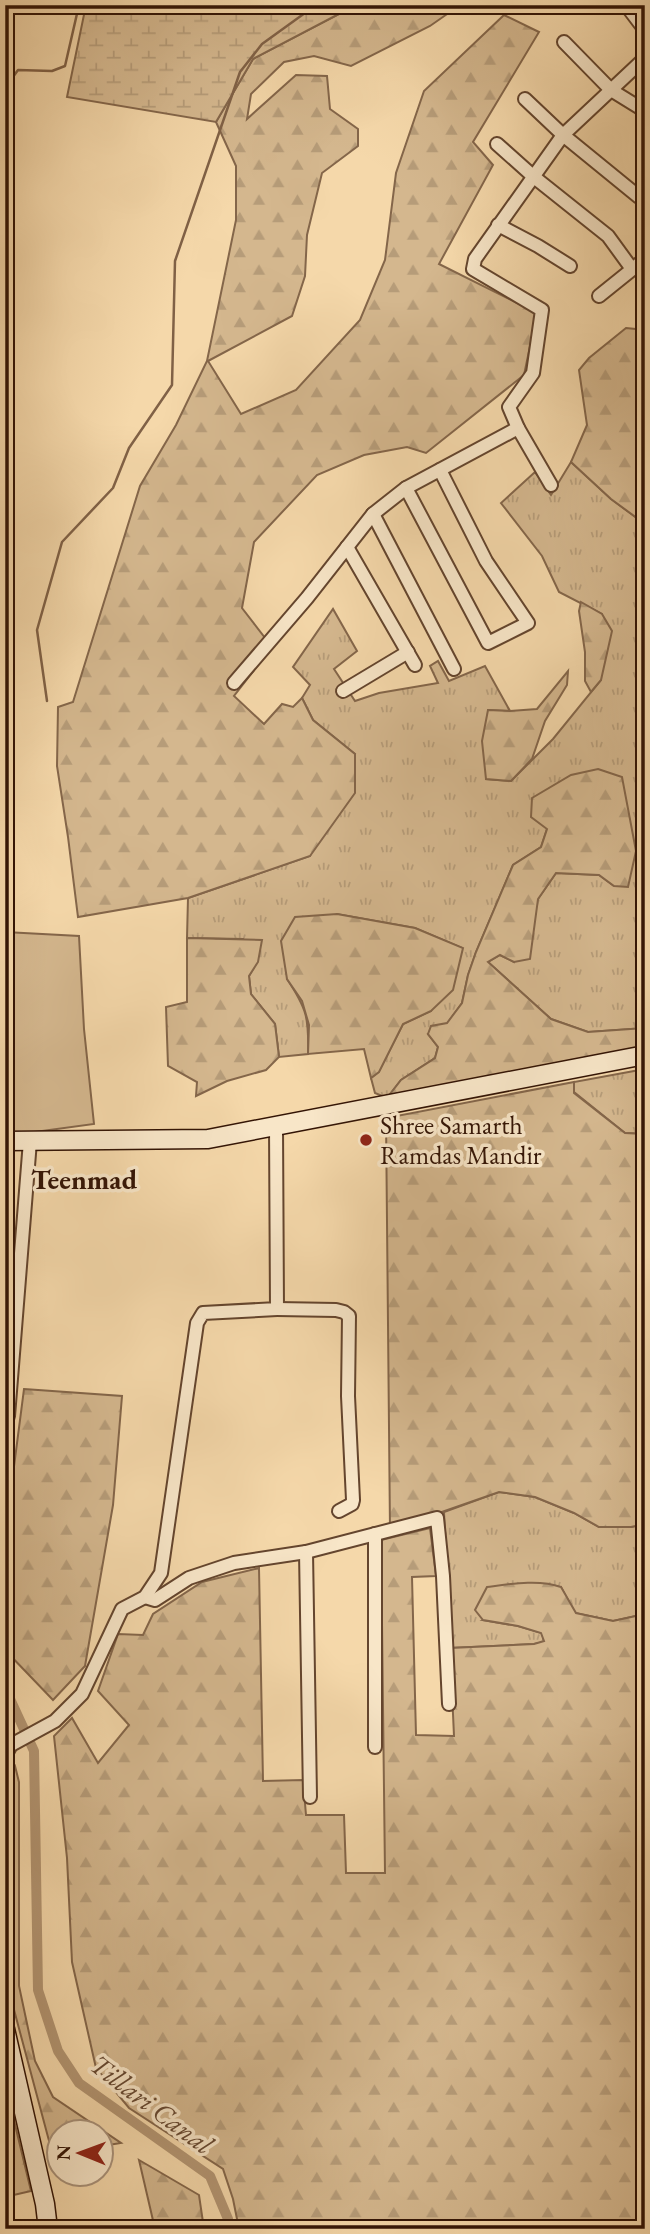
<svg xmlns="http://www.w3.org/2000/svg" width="650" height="2234" font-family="'EB Garamond',serif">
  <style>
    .grass { fill: url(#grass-tufts); stroke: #84664a; stroke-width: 2 }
    .forest { fill: url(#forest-firs); stroke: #84664a; stroke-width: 2 }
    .wetland { fill: url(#wetland-marsh); stroke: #84664a; stroke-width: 2 }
    .green { fill: #d4b78e; stroke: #84664a; stroke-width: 2 }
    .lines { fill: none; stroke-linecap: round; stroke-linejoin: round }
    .stream { stroke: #806146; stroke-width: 2.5 }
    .canal { stroke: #b39572; stroke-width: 10 }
    .street-casing { stroke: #64452e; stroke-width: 16 }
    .secondary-casing { stroke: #331405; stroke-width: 21 }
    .street { stroke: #f8e6c8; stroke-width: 12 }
    .secondary { stroke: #f8e6c8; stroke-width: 18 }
    .poi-dot { fill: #8f2418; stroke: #f8e6c8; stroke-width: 2.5 }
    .labels { text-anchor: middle; stroke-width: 7; stroke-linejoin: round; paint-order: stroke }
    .poi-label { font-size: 26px; fill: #331405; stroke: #f8e6c8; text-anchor: start }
    .neighbourhood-label { font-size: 28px; font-weight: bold; fill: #331405; stroke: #f8e6c8 }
    .water-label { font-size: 28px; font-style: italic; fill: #664831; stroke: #f8e6c8 }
  </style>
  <defs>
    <pattern id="grass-tufts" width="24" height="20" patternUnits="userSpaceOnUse" patternTransform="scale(1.75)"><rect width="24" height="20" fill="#d4b78e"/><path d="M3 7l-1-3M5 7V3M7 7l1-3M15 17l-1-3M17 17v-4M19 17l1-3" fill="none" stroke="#b69c79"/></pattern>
    <pattern id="forest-firs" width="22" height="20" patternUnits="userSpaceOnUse" patternTransform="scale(1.75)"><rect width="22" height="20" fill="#d4b78e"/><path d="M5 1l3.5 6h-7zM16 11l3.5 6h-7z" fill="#b69c79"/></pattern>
    <pattern id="wetland-marsh" width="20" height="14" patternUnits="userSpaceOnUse" patternTransform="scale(1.75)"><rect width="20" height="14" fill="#d4b78e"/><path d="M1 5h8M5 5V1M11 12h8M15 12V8" fill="none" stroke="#b69c79"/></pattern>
  </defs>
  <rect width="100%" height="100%" fill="#f5d8aa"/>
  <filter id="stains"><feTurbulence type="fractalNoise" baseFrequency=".00286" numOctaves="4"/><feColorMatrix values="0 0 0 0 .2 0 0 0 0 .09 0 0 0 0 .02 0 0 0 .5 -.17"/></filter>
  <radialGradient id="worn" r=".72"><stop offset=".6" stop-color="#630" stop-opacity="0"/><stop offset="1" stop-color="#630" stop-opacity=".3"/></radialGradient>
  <!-- grass -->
  <g class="grass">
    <path d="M571,462L611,499L645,524V1028L588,1032L551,1019L488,962L500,955L514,962L538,899L556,873L599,875L614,886L547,829L541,847L513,865L476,952L468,975L462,1003L447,1024L428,1034L438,1047L435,1058L401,1080L387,1098L375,1093L371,1078L379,1071L403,1024L431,1011L462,948L415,928L337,914L287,979C307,1009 309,1018 308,1054L279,1057L275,1024L251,994L249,976L257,962L243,939L187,938L188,898L310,856L355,754L313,720L302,698L310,685L293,667L333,609L357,651L334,669L355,701L379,693L438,683L430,666L438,661L449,681L485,666L510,711L488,710L486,779L511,781L553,739L601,680L602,614L559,592L542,556L501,503L535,472L551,495Z"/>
    <path d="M645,1069V1134L625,1133L574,1092V1082Z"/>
    <path d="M499,1492L535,1497L574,1513L599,1527H631L645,1524V1614L613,1621L575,1613L561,1587L483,1620L518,1626L542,1633L544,1642L534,1644L450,1648L444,1512Z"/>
  </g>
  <!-- forest -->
  <g class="forest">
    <path d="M356,5H460L430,26L351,66L314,56L284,62L251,94L247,119L296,75L327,76L330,109L358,129V146L322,173L307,235L305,276L292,316L208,361L241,414L296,390L360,320L385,260L396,173L424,91L504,15L539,32L473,142L493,165L439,264L537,313L524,375L426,453L407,447L364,455L317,475L254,542L242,608L272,647L234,696L264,724L282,704L293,707L302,698L313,720L355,754V793L310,856L188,898L78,917L68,837L57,766L58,707L73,702L140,486L176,425L207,361L236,220V166L216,122L253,59Z"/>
    <path d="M626,328L645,330V524L611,499L571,462L587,425L579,370L589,358Z"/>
    <path d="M581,602L602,614L612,631L601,680L591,692L585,681V652L579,611Z"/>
    <path d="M568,671L567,685L545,721L532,759L511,781L486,779L482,741L488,710L510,711L537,709Z"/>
    <path d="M598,769L622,777L636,851L628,887L614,886L599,875L556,873L538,899L530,959L514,962L500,955L488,962L551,1019L588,1032L645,1028V1050L387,1098L401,1080L435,1058L438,1047L428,1034L431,1026L447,1023L462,1003L468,975L476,952L513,865L541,847L547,829L531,817L532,798L571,775Z"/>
    <path d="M337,914L415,928L463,948L453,990L431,1011L403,1024L379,1072L371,1078L364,1049L308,1054L309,1025L302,1001L287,979L281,941L295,917Z"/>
    <path d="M187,938L262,940L258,962L249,976L251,994L275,1024L279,1057L266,1070L227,1081L196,1096L197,1082L168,1066L166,1007L187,1002Z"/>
    <path d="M574,1082V1093L625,1133L645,1134V1524L631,1527H599L574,1513L535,1497L499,1492L390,1530L386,1118Z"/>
    <path d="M24,1389L122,1396L113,1505L85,1666L53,1700L5,1650V1536Z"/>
    <path d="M430,1528L436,1576L412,1577L416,1735L454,1736L450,1648L534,1644L544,1641L541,1633L518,1626L483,1620L475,1610L487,1587C510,1584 539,1579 561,1587L576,1613L613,1621L645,1614V2229H239L233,2199L223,2169L129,2108L96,2068L72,1962L67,1858L54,1736L72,1718L98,1763L129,1725L98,1691L118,1634L143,1635L153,1614L202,1582L259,1568L263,1781L303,1780L306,1815H344L346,1873H385L381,1540Z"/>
    <path d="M15,1766L19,1782V1986L35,2061L53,2097L121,2143L102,2146V2132H60L59,2151L52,2152L13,2006L5,1927V1776Z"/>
    <path d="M5,2083L31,2191L5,2197Z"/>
    <path d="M139,2160L199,2195L204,2229H155Z"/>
  </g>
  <!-- wetland -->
  <path class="wetland" d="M86,5H356L253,59L216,122L67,97Z"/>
  <!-- green -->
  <path class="green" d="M5,932L79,936L84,1029L94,1124L5,1136Z"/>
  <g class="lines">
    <!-- stream -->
    <g class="stream">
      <path d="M5,88L18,70L52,71L65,66L79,5"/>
      <path d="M47,701L37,630L62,542L113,488L129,448L172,385L175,261L240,72L262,44L316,5"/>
    </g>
    <!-- canal -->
    <path class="canal" d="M5,1688L34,1751L38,1990L58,2051L79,2083L210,2176L228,2219L229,2229"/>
    <defs>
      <g id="street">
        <path d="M626,5L645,30"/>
        <path d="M564,42L611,90L645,111"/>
        <path d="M525,99L563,135L639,197"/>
        <path d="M497,144L534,177L608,236L632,269"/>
        <path d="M498,225L538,246L570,266"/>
        <path d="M599,296L645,259"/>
        <path d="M551,485L518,428L509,407L533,373L542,310L473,269L475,259L563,135L645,58"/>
        <path d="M406,488L488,643L528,623L486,561L440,470"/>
        <path d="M373,514L454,669"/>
        <path d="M347,547L415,665"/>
        <path d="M234,683L307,598L373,514L406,488L518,428"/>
        <path d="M343,691L408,652"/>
        <path d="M277,1309L336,1310L344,1312L349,1316L348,1396L353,1500L352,1504L339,1511"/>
        <path d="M8,1416L30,1141"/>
        <path d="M375,1534V1747"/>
        <path d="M306,1552L310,1797"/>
        <path d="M145,1597L155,1600L189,1578L234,1563L306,1552L437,1518L443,1576L449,1704"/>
        <path d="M5,1756L11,1745L55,1721L82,1694L122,1609L145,1597L161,1573L197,1323L203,1313L277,1309L276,1126"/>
      </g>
      <g id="secondary">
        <path d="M5,1141L208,1139L645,1055"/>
        <path d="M5,2029L45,2204L48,2229"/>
      </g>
    </defs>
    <!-- street casing -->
    <use href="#street" class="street-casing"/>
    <!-- secondary casing -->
    <use href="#secondary" class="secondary-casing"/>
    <!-- street -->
    <use href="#street" class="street"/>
    <!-- secondary -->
    <use href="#secondary" class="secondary"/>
  </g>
  <!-- markers -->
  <circle class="poi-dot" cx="366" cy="1140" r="7"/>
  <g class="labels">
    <!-- poi labels -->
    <g class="poi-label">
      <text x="380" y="1134">Shree Samarth<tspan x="380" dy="30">Ramdas Mandir</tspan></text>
    </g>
    <!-- neighbourhood labels -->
    <g class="neighbourhood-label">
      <text x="84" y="1189">Teenmad</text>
    </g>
    <!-- water labels -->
    <g class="water-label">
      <text transform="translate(152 2104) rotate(37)" y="10">Tillari Canal</text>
    </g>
  </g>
  <!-- margin -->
  <rect width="650" height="2234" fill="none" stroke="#f5d8aa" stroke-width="28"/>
  <rect x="7" y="7" width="636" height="2220" fill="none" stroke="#331405" stroke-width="3.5"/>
  <rect x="14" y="14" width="622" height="2206" fill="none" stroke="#331405" stroke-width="2"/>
  <!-- north arrow -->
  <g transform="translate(80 2153) rotate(271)"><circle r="33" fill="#f8e6c8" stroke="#a9927a" stroke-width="2"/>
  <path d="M0-5L12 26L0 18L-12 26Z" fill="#8f2418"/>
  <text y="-10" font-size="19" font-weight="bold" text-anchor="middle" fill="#331405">N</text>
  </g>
  <rect width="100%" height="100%" filter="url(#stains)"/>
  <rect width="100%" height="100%" fill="url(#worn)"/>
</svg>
